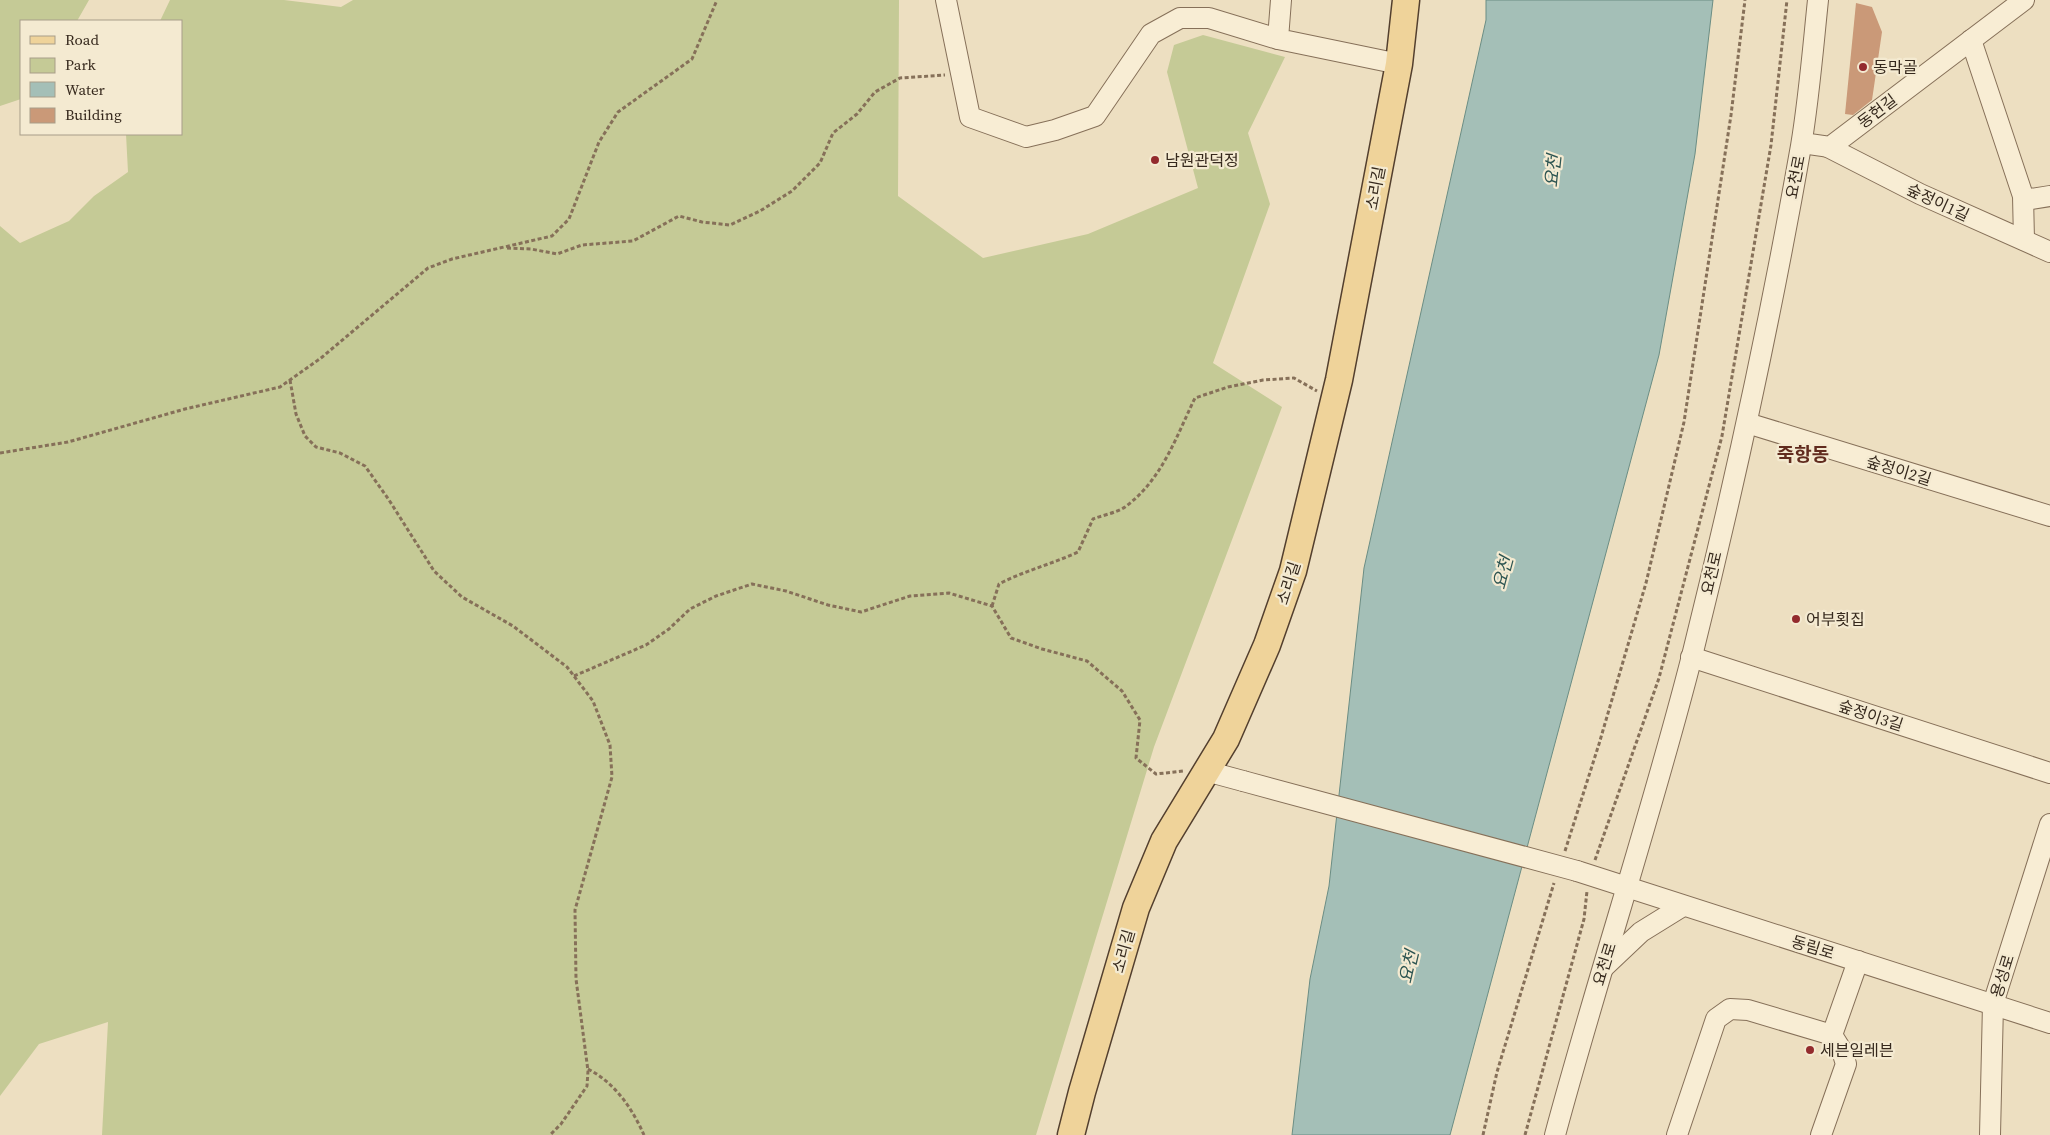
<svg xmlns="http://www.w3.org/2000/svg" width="2050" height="1135" font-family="'Source Serif 4','Noto Sans KR',serif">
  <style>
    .green { fill: #c5ca96 }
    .water { fill: #a4bfb7; stroke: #6b8d84 }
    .building { fill: #ca9978 }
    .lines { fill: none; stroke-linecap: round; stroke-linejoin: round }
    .minor-casing { stroke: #867059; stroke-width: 22 }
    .major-casing { stroke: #533f2e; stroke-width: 29 }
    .path { stroke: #867059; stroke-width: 3; stroke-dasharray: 4 2.5; stroke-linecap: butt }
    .minor { stroke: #f8edd4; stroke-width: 20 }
    .major { stroke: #efd39a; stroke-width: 26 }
    .minor-bridge-casing { stroke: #867059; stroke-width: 22; stroke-linecap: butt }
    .minor-bridge { stroke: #f8edd4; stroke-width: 20 }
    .poi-dot { fill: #932b2d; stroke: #f4ead1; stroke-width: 2 }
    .labels { text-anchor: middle; stroke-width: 4.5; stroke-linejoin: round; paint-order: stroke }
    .poi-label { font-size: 16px; fill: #36291d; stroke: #f4ead1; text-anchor: start }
    .street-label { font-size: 16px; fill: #36291d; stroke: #f4ead1 }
    .water-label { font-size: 18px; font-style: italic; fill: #2d5552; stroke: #f4ead1 }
    .quarter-label { font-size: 19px; font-weight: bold; fill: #612b1e; stroke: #f4ead1 }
  </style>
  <rect width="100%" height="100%" fill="#eddfc1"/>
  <!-- green -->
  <g class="green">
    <path d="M0,0H89L77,21H21V99L0,106Z"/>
    <path d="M170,0H284L341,7L353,0H899L898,196L983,258L1088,234L1198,188L1167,72L1174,45L1203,35L1285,57L1248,133L1270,204L1213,363L1282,407L1154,747L1036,1135H102L108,1022L39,1044L0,1096V226L20,243L69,221L94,196L128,172L126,134H181V21H160Z"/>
  </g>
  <!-- water -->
  <path class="water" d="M1486,0H1713L1695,154L1659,355L1450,1135H1292L1310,979L1329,886L1364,568L1486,20Z"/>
  <!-- building -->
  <path class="building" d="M1856,3L1872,7L1882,32L1872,100L1853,115L1845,114Z"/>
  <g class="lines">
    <defs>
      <g id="minor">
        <path d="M946,0L970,117L1026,137L1055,130L1095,116L1151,34L1180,18H1209L1278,39"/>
        <path d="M1281,0L1278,39L1399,64"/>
        <path d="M1971,40L2023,196L2024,240"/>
        <path d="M1802,143L1830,147L2024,0"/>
        <path d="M1828,147L1920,194L2050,252"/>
        <path d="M2024,200L2050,196"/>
        <path d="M1747,423L2050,516"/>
        <path d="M1691,657L2050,773"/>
        <path d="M1206,771L1243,781"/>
        <path d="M1577,871L2050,1023"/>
        <path d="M1604,967L1641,932L1683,906"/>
        <path d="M1555,1135C1598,975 1651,817 1692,656C1734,487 1771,317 1801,146C1809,98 1813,48 1818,0"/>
        <path d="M1677,1135L1716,1019L1730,1009L1748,1010L1832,1035"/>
        <path d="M1821,1135L1846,1064L1842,1051L1832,1035L1858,961"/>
        <path d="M1990,1135L1993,1004L2050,824"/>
      </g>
      <path id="major" d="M1071,1135L1082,1092L1136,908L1164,841L1226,739L1267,645L1293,571L1339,380L1399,64L1406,0"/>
    </defs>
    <!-- minor casing -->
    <use href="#minor" class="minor-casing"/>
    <!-- major casing -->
    <use href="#major" class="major-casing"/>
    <!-- path -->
    <g class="path">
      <path d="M507,248L531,249L557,254L582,245L633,241L679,216L702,222L730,225L760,211L792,191L820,163L833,133L857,114L875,92L900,78L945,75"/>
      <path d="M290,380L296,414L305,436L316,447L340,453L365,466L389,500L434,571L462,597L513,626L567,667L593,701L610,745L612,777L575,910L576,979L588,1071L587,1086L561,1124L550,1135"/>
      <path d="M0,453L68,442L185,409L280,387L321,358L428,268L452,259L552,236L569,219L599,142L618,112L692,59L717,0"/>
      <path d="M992,606L999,584C1024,571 1052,564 1078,552L1093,519C1103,515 1116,513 1125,507C1162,480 1176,437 1195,398L1228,387L1263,380L1294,378L1317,391"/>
      <path d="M574,676L646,645L669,629L690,609L716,596L752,584L786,591L828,605L861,612L910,596L949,593L992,606L1011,638L1042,649L1087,661L1122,691L1140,720L1136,758L1156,774L1183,771"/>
      <path d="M1565,851L1599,744L1646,583L1684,422L1731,115L1745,0"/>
      <path d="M1595,860L1659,678L1722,436L1771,145L1787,0"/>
      <path d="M588,1069C615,1083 632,1108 644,1135"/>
      <path d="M1483,1135L1497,1072L1554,883"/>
      <path d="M1525,1135L1584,919L1587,891"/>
    </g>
    <!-- minor -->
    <use href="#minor" class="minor"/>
    <!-- major -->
    <use href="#major" class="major"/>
    <defs>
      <path id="minor-bridge" d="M1243,781L1577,871"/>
    </defs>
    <!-- minor-bridge casing -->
    <use href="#minor-bridge" class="minor-bridge-casing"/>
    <!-- minor-bridge -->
    <use href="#minor-bridge" class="minor-bridge"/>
  </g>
  <!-- markers -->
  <g class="poi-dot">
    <circle cx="1863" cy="67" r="5"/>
    <circle cx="1155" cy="160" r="5"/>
    <circle cx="1796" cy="619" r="5"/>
    <circle cx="1810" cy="1050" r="5"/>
  </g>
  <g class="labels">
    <!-- poi labels -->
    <g class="poi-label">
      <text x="1873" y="73">동막골</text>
      <text x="1165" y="166">남원관덕정</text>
      <text x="1806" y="625">어부횟집</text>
      <text x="1820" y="1056">세븐일레븐</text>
    </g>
    <!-- street labels -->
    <g class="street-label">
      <text transform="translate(1877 111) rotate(-37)" y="6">동헌길</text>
      <text transform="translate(1795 177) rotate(-79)" y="6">요천로</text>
      <text transform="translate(1375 188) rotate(-79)" y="6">소리길</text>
      <text transform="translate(1938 202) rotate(25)" y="6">숲정이1길</text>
      <text transform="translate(1899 470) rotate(17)" y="6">숲정이2길</text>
      <text transform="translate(1711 573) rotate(-77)" y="6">요천로</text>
      <text transform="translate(1288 583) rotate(-72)" y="6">소리길</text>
      <text transform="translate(1871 715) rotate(18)" y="6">숲정이3길</text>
      <text transform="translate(1813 947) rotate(17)" y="6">동림로</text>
      <text transform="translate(1123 951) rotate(-74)" y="6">소리길</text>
      <text transform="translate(1604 964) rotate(-73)" y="6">요천로</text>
      <text transform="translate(2002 976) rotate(-73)" y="6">용성로</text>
    </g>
    <!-- water labels -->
    <g class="water-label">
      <text transform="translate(1553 171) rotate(-84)" y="6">요천</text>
      <text transform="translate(1503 573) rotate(-75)" y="6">요천</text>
      <text transform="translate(1409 967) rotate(-77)" y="6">요천</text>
    </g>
    <!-- quarter labels -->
    <g class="quarter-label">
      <text x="1803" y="461">죽항동</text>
    </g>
  </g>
  <!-- legend -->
  <rect x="20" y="20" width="162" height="115" fill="#f4ead1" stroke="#a89d89"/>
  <rect x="30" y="36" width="25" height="8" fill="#efd39a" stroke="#a89d89"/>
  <text x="65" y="45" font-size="15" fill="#36291d">Road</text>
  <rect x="30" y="58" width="25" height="15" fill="#c5ca96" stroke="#a89d89"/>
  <text x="65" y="70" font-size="15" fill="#36291d">Park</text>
  <rect x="30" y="82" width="25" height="15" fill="#a4bfb7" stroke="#a89d89"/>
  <text x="65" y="95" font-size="15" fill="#36291d">Water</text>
  <rect x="30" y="108" width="25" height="15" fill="#ca9978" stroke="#a89d89"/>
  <text x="65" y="120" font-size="15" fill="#36291d">Building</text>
</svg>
